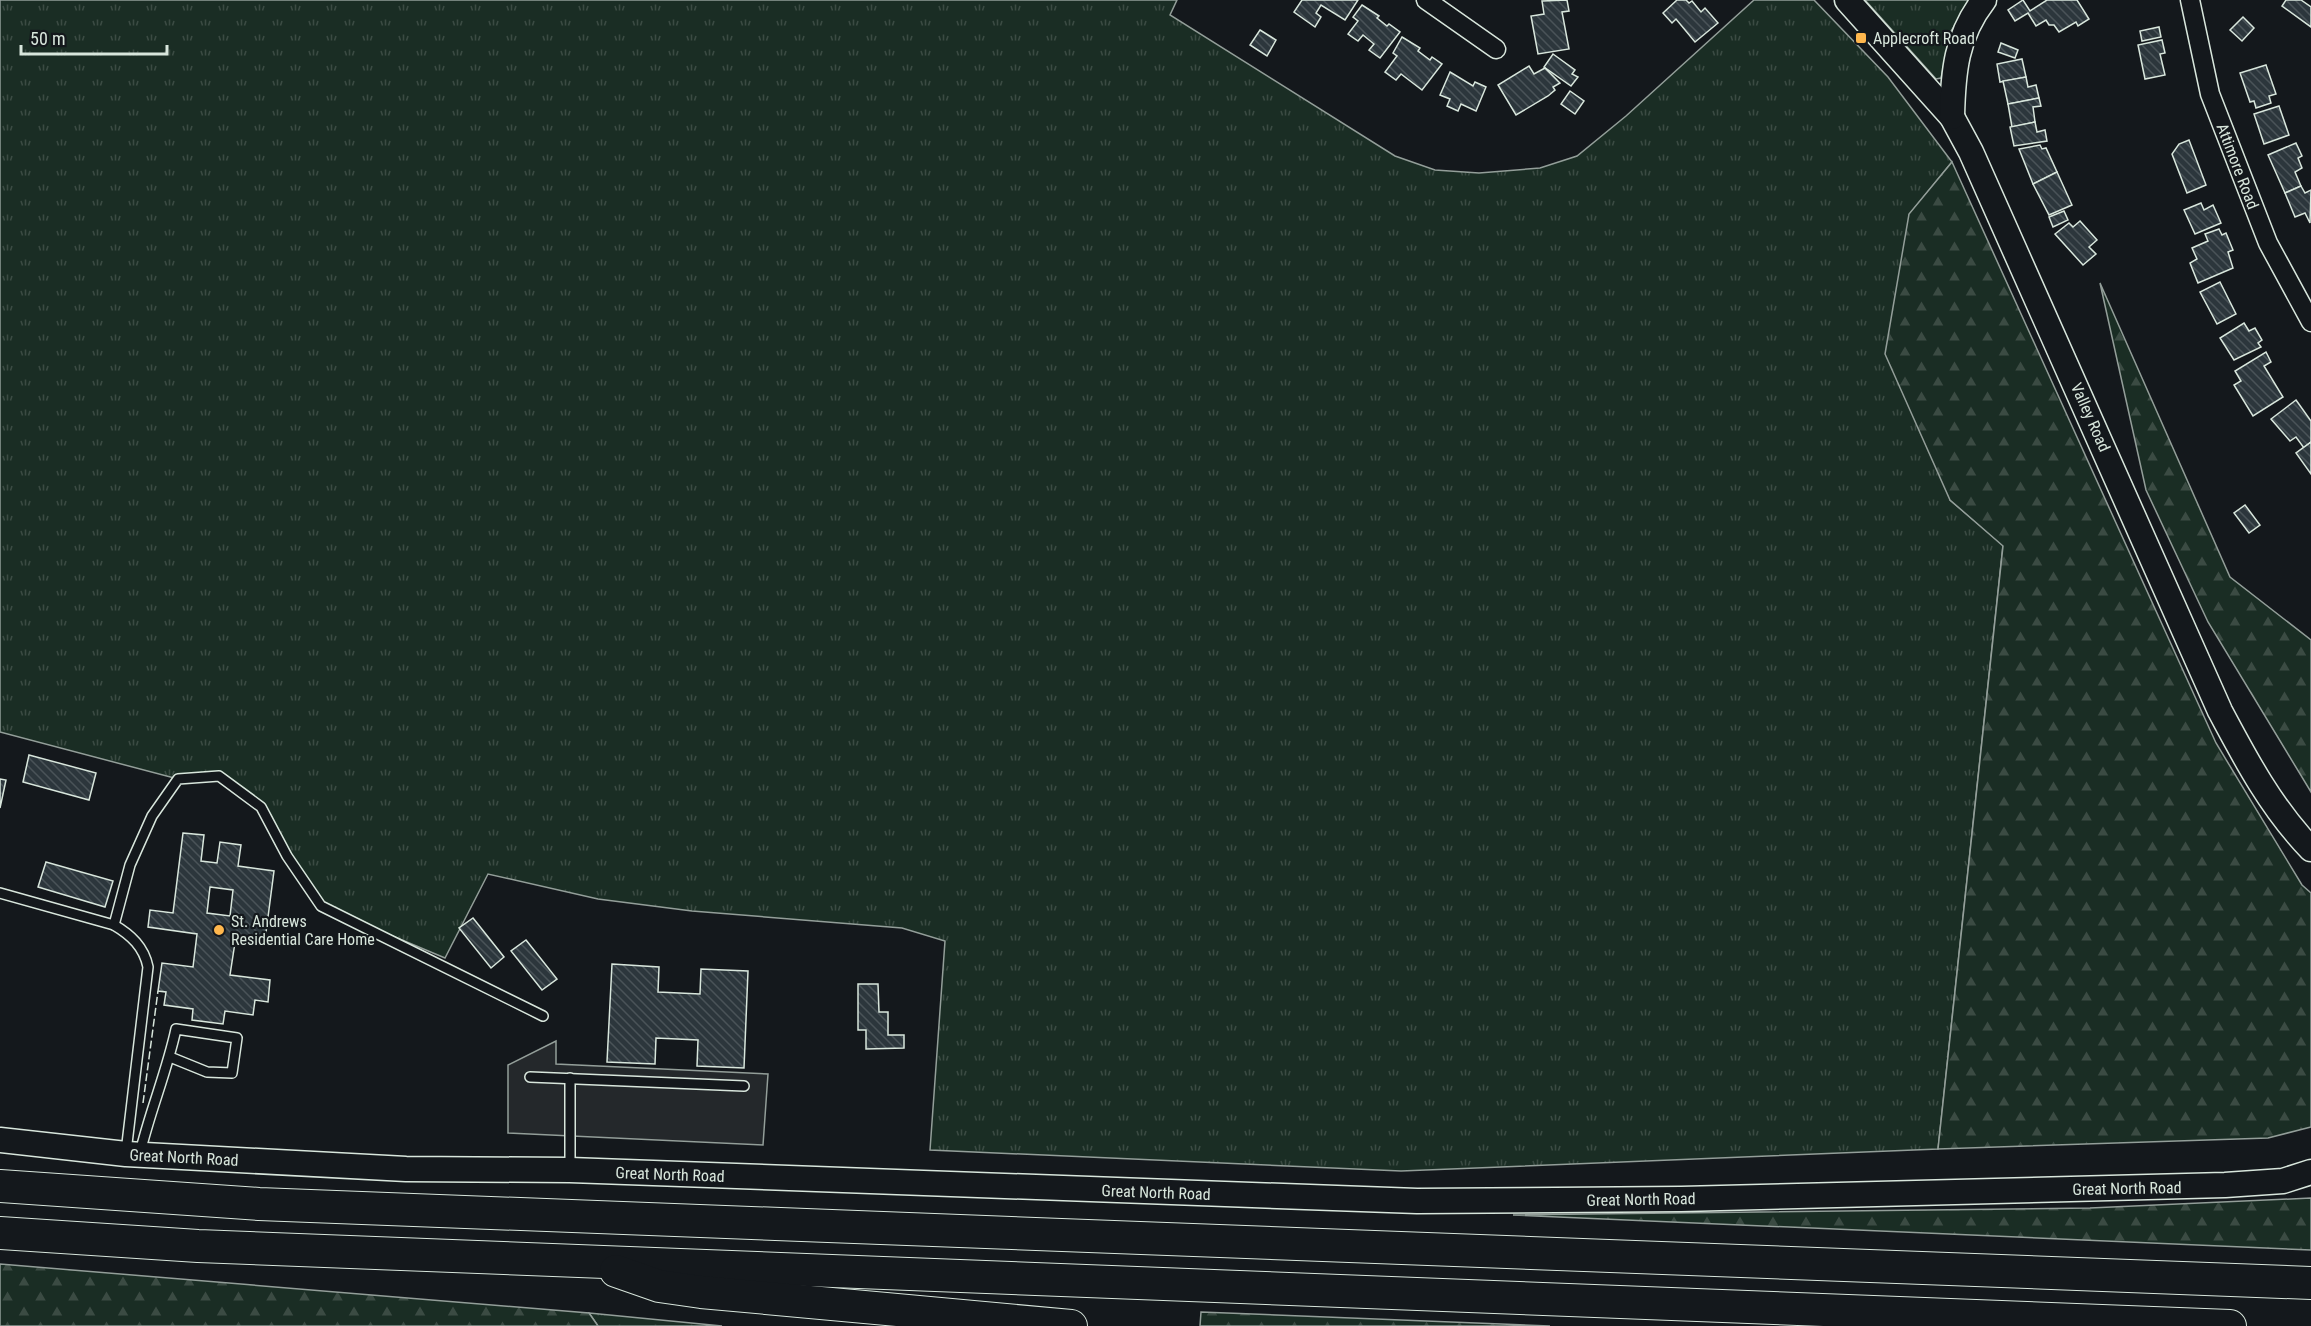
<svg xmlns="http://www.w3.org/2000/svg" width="2311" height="1326" font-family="'Roboto Condensed',sans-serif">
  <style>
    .grass { fill: url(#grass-tufts); stroke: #939e99; stroke-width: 1.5 }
    .forest { fill: url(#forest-firs); stroke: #939e99; stroke-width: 1.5 }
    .parking { fill: #24282b; stroke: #939e99; stroke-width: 1.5 }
    .building { fill: url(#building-back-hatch); stroke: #d8e6dc; stroke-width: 1.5; fill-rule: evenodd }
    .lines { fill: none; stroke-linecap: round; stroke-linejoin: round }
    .lane-casing { stroke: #d8e6dc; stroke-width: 12 }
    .street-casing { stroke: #d8e6dc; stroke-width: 21 }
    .secondary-casing { stroke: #d8e6dc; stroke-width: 27 }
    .highway-casing { stroke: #d8e6dc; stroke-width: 34 }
    .lane { stroke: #14181c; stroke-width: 9 }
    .street { stroke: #14181c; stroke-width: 18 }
    .secondary { stroke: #14181c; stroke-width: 24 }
    .highway { stroke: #14181c; stroke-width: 32 }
    .fence { stroke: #d8e6dc; stroke-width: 1.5; stroke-dasharray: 8 3; stroke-linecap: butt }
    .poi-dot { fill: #ffb74d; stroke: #14181c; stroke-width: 2 }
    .labels { text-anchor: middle; stroke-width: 4.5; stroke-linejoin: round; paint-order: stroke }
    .poi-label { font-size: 16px; fill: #d8e6dc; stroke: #14181c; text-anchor: start }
    .street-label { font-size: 16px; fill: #d8e6dc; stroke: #14181c }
  </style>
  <defs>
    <pattern id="grass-tufts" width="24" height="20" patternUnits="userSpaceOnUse" patternTransform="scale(1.5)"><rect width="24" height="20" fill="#1a2d24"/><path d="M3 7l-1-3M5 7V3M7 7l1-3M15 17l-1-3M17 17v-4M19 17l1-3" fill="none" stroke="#3b4b43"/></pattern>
    <pattern id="forest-firs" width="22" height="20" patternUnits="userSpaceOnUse" patternTransform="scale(1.5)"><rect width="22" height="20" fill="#1a2d24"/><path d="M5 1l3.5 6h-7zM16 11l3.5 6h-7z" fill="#3b4b43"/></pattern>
    <pattern id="building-back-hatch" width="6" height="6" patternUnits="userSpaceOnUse" patternTransform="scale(1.5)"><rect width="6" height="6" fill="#2c363c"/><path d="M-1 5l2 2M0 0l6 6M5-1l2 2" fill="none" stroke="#4a5358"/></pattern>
  </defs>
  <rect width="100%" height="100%" fill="#14181c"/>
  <!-- grass -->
  <g class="grass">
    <path d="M0,0H1177L1170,15L1395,156L1435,170L1479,173L1540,168L1577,156L1626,116L1754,0H1814L1888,77L1952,162L1909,215L1950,500L2003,545L1938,1149L1401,1171L930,1150L945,941L902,928L692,911L598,899L488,874L445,958L321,906L261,807L219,776L178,779L0,732Z"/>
    <path d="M1865,0H1972L1951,31L1941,78L1936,79Z"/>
    <path d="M589,1313L722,1326H598Z"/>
  </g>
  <!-- forest -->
  <g class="forest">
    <path d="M1952,162L2216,743L2302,885L2311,893V1127L2268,1138L1938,1149L2003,546L1950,500L1885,354L1909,214Z"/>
    <path d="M2100,283L2230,577L2311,640V792L2208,622L2146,490Z"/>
    <path d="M2311,1198V1250L1513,1215L2090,1208Z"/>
    <path d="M0,1264L589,1313L598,1326H0Z"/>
    <path d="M1201,1312L1550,1326H1200Z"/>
  </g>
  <!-- parking -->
  <path class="parking" d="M556,1041V1064L768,1074L763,1145L508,1133V1065Z"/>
  <!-- building -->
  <g class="building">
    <path d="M1302,0H1358L1345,20L1321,5L1316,13L1321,17L1315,27L1294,12Z"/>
    <path d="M1567,0L1569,11L1562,12L1569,49L1538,54L1531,16L1544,14L1542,1Z"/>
    <path d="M1677,0H1686L1689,3L1692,1L1701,12L1705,8L1718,23L1695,42L1676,19L1672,23L1663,13Z"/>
    <path d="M2023,0L2030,11L2047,0H2077L2089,19L2078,26L2076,22L2059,32L2054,25H2049L2046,20L2036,26L2028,13L2015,21L2008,10Z"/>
    <path d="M2286,0H2301L2311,7V27L2282,6Z"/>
    <path d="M1362,5L1379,16L1377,18L1387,26L1389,24L1400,32L1380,58L1369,50L1374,44L1363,35L1358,41L1348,34L1358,21L1353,17Z"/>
    <path d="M2243,17L2254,28L2242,41L2230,30Z"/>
    <path d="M2159,27L2161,37L2142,41L2140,31Z"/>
    <path d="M1260,30L1276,40L1267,56L1250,45Z"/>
    <path d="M1402,37L1420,48L1418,51L1430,60L1432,57L1442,64L1422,90L1401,74L1396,80L1385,72L1397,56L1393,53Z"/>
    <path d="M2162,40L2165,53L2160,54L2165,75L2145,79L2138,45Z"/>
    <path d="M2001,43L2018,50L2015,58L1998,52Z"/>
    <path d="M1553,54L1575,70L1572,74L1578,77L1571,86L1544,67Z"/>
    <path d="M2022,59L2026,77L2000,82L1997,64Z"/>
    <path d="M2266,65L2276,94L2269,96L2271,103L2256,108L2254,101L2250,102L2240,73Z"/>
    <path d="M1529,66L1534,74L1545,68L1560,83L1553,87L1555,90L1548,96L1516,115L1498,85Z"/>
    <path d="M1450,72L1473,86L1475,82L1486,87L1476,111L1461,104L1458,111L1447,106L1450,99L1440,95Z"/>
    <path d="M2026,77L2028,87L2036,85L2039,98L2008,104L2003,81Z"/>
    <path d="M1570,91L1584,101L1575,114L1561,104Z"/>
    <path d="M2039,98L2041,106L2033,107L2035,122L2012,127L2008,104Z"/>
    <path d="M2279,106L2289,135L2264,144L2254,114Z"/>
    <path d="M2035,122L2037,132L2045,130L2047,141L2014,146L2010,127Z"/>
    <path d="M2189,140L2206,185L2187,193L2172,154L2179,144Z"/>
    <path d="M2296,143L2302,156L2298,158L2302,168L2295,172L2301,186L2285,193L2268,155Z"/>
    <path d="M2040,145L2042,149L2046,148L2057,172L2033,184L2019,149Z"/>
    <path d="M2057,172L2072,205L2049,215L2033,184Z"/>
    <path d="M2301,186L2305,193L2311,190L2310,223L2305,213L2295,217L2285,193Z"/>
    <path d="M2201,203L2204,210L2213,205L2221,223L2195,234L2184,210Z"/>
    <path d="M2064,211L2068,220L2053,227L2049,217Z"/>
    <path d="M2080,221L2097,240L2089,247L2096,254L2083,265L2055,234L2069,223L2073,227Z"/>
    <path d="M2219,229L2222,235L2226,233L2233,250L2228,252L2233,268L2198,283L2190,263L2197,259L2192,248L2208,241L2205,234Z"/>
    <path d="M2220,282L2236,314L2217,324L2200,292Z"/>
    <path d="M2244,323L2249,331L2255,328L2262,340L2258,343L2261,347L2234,360L2220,338Z"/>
    <path d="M2266,352L2271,362L2264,366L2283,397L2253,416L2234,385L2241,381L2235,371Z"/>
    <path d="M2296,400L2311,421V442L2304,448L2296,437L2290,441L2271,419Z"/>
    <path d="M2311,442V474L2296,453Z"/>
    <path d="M2245,505L2260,525L2249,533L2234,513Z"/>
    <path d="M29,755L96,773L89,800L23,782Z"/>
    <path d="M0,779L6,780L0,808Z"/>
    <path d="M183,833L204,835L201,861L217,863L220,842L241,845L238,866L274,871L265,940L236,936L230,975L270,980L268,1002L255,1000L253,1015L225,1011L223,1024L192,1020L193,1009L164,1005L166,992L158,991L162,963L193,967L197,934L148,927L150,910L173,913ZM210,887L233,890L230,916L207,913Z"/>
    <path d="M46,862L113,881L105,907L38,887Z"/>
    <path d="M473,918L504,957L491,968L459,928Z"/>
    <path d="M526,940L557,979L542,990L511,951Z"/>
    <path d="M612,964L659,967L658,992L700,994L701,969L748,971L744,1068L697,1066L698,1040L656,1038L655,1064L607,1062Z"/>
    <path d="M858,984H878L879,1012H888V1035H904V1048L866,1049V1030H858Z"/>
  </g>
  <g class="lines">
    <defs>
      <g id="lane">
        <path d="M0,893L114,925"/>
        <path d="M530,1077L744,1086"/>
        <path d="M570,1078V1168"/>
        <path d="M126,1152L148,967C144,947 131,935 114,925L130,865L152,816L178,779L219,776L261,807L287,856L321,906L543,1016"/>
        <path d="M140,1153C150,1111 167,1071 176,1029L237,1038L232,1073L207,1072L170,1057"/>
      </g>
      <g id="street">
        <path d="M1426,0L1496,49"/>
        <path d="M2190,0L2210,94L2268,243L2311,322"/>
      </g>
      <g id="secondary">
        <path d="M1847,0L1952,117L1971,152L2220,711C2246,760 2272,809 2311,849"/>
        <path d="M1952,117C1953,72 1956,36 1984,0"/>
        <path d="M0,1140L126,1154L406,1169L570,1170L1417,1201L1681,1199L2225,1185L2283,1181L2311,1172"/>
      </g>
      <g id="highway">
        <path d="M0,1186L259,1204L2311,1283"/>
        <path d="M0,1233L198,1246L2230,1326"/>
        <path d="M616,1271L659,1286L701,1292L1071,1326"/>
      </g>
    </defs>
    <!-- lane casing -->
    <use href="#lane" class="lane-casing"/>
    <!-- street casing -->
    <use href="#street" class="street-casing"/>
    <!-- secondary casing -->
    <use href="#secondary" class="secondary-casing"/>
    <!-- highway casing -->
    <use href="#highway" class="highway-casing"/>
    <!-- lane -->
    <use href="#lane" class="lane"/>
    <!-- street -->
    <use href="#street" class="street"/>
    <!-- secondary -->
    <use href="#secondary" class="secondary"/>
    <!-- highway -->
    <use href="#highway" class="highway"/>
    <!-- fence -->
    <path class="fence" d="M143,1103L158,991"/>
  </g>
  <!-- markers -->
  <g class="poi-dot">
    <rect x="1855" y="32" width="12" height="12" rx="3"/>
    <circle cx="219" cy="930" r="6"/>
  </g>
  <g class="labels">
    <!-- poi labels -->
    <g class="poi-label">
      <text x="1873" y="44">Applecroft Road</text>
      <text x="231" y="927">St. Andrews<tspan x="231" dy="18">Residential Care Home</tspan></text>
    </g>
    <!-- street labels -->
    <g class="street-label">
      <text transform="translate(2238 166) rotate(69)" y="6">Attimore Road</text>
      <text transform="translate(2091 417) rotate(66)" y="6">Valley Road</text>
      <text transform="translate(184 1157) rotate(3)" y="6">Great North Road</text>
      <text transform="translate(670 1174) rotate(2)" y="6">Great North Road</text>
      <text transform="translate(2127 1188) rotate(-1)" y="6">Great North Road</text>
      <text transform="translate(1156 1192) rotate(2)" y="6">Great North Road</text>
      <text transform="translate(1641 1199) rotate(-1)" y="6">Great North Road</text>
    </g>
  </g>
  <!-- scale -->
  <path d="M21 45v9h146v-9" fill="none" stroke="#d8e6dc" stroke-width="3"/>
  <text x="30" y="45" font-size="18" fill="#d8e6dc" stroke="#14181c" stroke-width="4.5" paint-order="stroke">50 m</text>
</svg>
